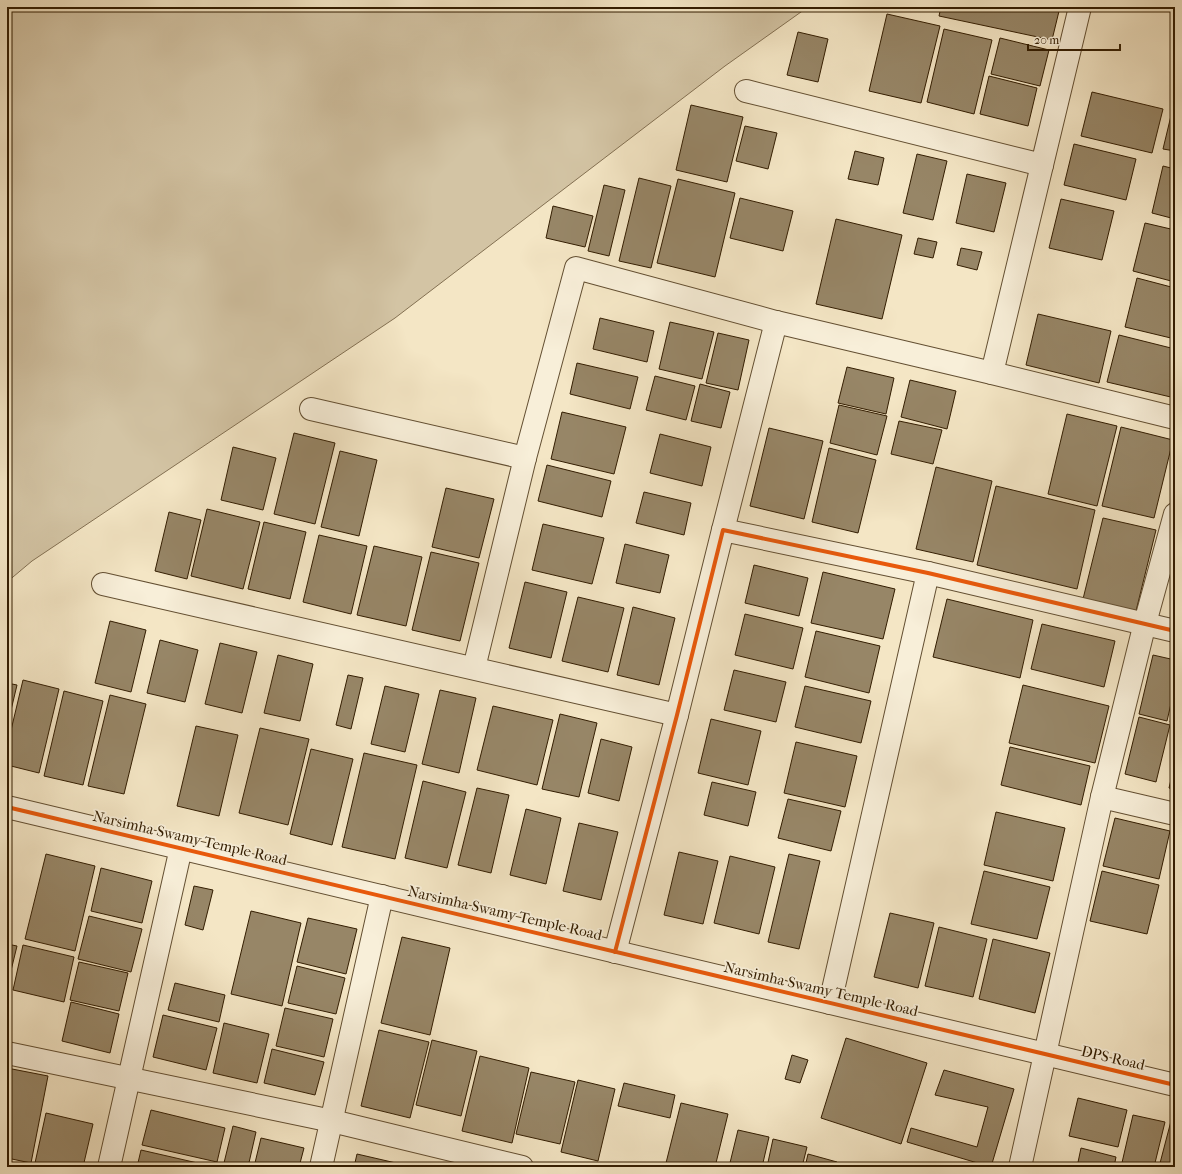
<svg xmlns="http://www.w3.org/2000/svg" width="1182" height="1174" font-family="'IM FELL French Canon',serif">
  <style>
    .green { fill: #d3c4a4; stroke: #837052 }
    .building { fill: #978667; stroke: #331d01 }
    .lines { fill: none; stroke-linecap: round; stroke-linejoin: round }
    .minor-casing { stroke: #634f32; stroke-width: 24 }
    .minor { stroke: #f8efd9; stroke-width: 22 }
    .cycleway-casing { stroke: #f8efd9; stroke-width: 6 }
    .cycleway { stroke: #e8590c; stroke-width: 4 }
    .labels { text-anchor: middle; stroke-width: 3.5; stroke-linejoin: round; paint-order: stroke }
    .street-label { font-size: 15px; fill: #331d01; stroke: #f8efd9 }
  </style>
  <rect width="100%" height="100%" fill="#f4e6c5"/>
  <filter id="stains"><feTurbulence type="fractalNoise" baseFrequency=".005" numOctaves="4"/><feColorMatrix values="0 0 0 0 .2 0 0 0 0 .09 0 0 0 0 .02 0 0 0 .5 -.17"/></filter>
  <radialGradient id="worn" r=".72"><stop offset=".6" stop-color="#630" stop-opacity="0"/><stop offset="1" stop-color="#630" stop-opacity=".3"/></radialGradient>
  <!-- green -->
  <path class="green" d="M7,7H808L725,66L395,318L32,561L7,582Z"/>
  <!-- building -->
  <g class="building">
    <path d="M941,7H1060L1052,40L939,16Z"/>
    <path d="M887,14L940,26L921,103L869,91Z"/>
    <path d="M944,29L992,40L974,114L927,102Z"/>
    <path d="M798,32L828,39L818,82L787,75Z"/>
    <path d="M1000,38L1049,50L1040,86L991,74Z"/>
    <path d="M989,76L1037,88L1028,126L980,114Z"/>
    <path d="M1092,92L1163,109L1152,153L1081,136Z"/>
    <path d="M1175,99V151L1163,149Z"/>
    <path d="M691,105L743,117L727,182L676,170Z"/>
    <path d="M745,126L777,133L768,169L736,161Z"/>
    <path d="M1074,144L1136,159L1126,200L1064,185Z"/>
    <path d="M855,151L884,158L878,185L848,179Z"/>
    <path d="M917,154L947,161L933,220L903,213Z"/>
    <path d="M1163,166L1175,169V219L1152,213Z"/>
    <path d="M967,174L1006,183L994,232L956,223Z"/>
    <path d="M639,178L671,186L651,268L619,261Z"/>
    <path d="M678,179L735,193L715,277L657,263Z"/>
    <path d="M604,185L625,190L609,256L588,251Z"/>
    <path d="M740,198L793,211L783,251L730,238Z"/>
    <path d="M1061,199L1114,211L1102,260L1049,248Z"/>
    <path d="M553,206L593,216L585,247L546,238Z"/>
    <path d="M836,219L902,235L882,319L816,304Z"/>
    <path d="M1145,223L1175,230V282L1133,271Z"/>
    <path d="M918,238L937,242L933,258L914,254Z"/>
    <path d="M961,248L982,252L977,270L957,265Z"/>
    <path d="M1137,278L1175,288V339L1125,327Z"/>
    <path d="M1038,314L1111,331L1099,383L1026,365Z"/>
    <path d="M600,318L654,331L647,362L593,349Z"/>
    <path d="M670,322L714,332L702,379L659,369Z"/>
    <path d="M718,333L749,340L738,390L706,383Z"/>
    <path d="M1119,335L1175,349V398L1107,382Z"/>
    <path d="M577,363L638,377L630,409L570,394Z"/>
    <path d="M847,367L894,378L886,414L838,403Z"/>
    <path d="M655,376L695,386L686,420L646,410Z"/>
    <path d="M910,380L956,391L947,429L901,417Z"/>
    <path d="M700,384L730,392L721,428L691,421Z"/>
    <path d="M839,405L887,416L877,455L830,443Z"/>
    <path d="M562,412L626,427L614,474L551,459Z"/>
    <path d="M1067,414L1117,426L1097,506L1048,494Z"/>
    <path d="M899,421L942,430L933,464L891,454Z"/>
    <path d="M1121,427L1173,440L1154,518L1102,506Z"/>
    <path d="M769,428L823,441L804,519L750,506Z"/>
    <path d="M294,433L335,443L315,524L274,514Z"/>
    <path d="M660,434L711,447L702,486L650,473Z"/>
    <path d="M233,447L276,458L263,510L221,500Z"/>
    <path d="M829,448L876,460L858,533L812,522Z"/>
    <path d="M340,451L377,460L359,536L321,527Z"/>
    <path d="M547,465L611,481L602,517L538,501Z"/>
    <path d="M936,467L992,481L973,562L916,549Z"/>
    <path d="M996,486L1095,510L1077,589L977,565Z"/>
    <path d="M446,488L494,499L479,558L432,547Z"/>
    <path d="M644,492L691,503L684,535L636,523Z"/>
    <path d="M207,509L260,522L243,589L191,576Z"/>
    <path d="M169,512L201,520L187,579L155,571Z"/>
    <path d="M1103,518L1156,530L1136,611L1083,599Z"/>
    <path d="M264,522L306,532L290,599L248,589Z"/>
    <path d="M543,524L604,538L592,584L532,570Z"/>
    <path d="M319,535L367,546L351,614L303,602Z"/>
    <path d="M625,544L669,555L660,593L616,583Z"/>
    <path d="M374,546L422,557L406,626L357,615Z"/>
    <path d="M431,552L479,563L460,641L412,630Z"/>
    <path d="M754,565L808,578L799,616L745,603Z"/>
    <path d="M823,572L895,589L883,639L811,623Z"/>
    <path d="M525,582L567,592L551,658L509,648Z"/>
    <path d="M578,597L624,608L608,672L562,661Z"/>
    <path d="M947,599L1033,620L1020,678L933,657Z"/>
    <path d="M633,607L675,618L659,685L617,675Z"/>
    <path d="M745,614L803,628L793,669L735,655Z"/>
    <path d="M110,621L146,630L131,692L95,683Z"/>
    <path d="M1042,624L1115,641L1104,687L1031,669Z"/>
    <path d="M816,631L880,646L869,693L805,677Z"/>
    <path d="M160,640L198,650L185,702L147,693Z"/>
    <path d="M220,643L257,652L242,713L205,704Z"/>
    <path d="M278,655L313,664L300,721L264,713Z"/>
    <path d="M1153,655L1175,660V686L1167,721L1139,714Z"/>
    <path d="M734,670L786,682L776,722L724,710Z"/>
    <path d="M348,675L363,678L351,729L336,725Z"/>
    <path d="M23,680L59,689L39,773L7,765V747Z"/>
    <path d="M7,683L17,685L7,727Z"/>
    <path d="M1023,685L1109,706L1095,763L1009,743Z"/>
    <path d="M385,686L419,694L405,752L371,744Z"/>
    <path d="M805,686L871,701L861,743L795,727Z"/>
    <path d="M440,690L476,698L459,773L422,764Z"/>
    <path d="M64,691L103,701L83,785L44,776Z"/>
    <path d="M110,695L146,704L124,794L88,786Z"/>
    <path d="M1175,701V723L1170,722Z"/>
    <path d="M493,706L553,720L537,785L477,770Z"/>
    <path d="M560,714L597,723L579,797L542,789Z"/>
    <path d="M1139,717L1170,725L1156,782L1125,774Z"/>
    <path d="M711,719L761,731L748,785L698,773Z"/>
    <path d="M196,726L238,735L219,816L177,806Z"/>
    <path d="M260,728L309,739L288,825L239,813Z"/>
    <path d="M601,739L632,747L619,801L588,793Z"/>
    <path d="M796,742L857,756L845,807L784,793Z"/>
    <path d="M1010,747L1090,766L1081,805L1001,785Z"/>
    <path d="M311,749L353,759L332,845L290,834Z"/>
    <path d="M364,753L417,765L395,859L342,847Z"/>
    <path d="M1175,763V790L1169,788Z"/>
    <path d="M423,781L466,792L447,868L405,858Z"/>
    <path d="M712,782L756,792L748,826L704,815Z"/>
    <path d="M477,788L509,795L491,873L458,865Z"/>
    <path d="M788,799L841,811L831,851L778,838Z"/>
    <path d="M526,809L561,818L546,884L510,875Z"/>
    <path d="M996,812L1065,828L1053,881L984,865Z"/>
    <path d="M1115,818L1170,831L1159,879L1103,866Z"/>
    <path d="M579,823L618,832L601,900L563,891Z"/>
    <path d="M679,852L718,861L703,924L664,915Z"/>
    <path d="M46,854L95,866L75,951L25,939Z"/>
    <path d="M789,854L820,861L799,949L768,942Z"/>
    <path d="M730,856L775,867L759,934L714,923Z"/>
    <path d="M101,868L152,881L142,923L91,911Z"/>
    <path d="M984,871L1050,887L1037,939L971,924Z"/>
    <path d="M1102,871L1159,885L1147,934L1090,921Z"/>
    <path d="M194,886L213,890L203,930L185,925Z"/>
    <path d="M251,911L301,923L282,1006L231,994Z"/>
    <path d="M890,913L934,923L918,988L874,977Z"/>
    <path d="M89,916L142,929L131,972L78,959Z"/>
    <path d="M308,918L357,929L346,974L297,962Z"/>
    <path d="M939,927L987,939L973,997L925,986Z"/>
    <path d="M402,937L450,948L430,1035L381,1023Z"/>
    <path d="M993,939L1050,953L1035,1013L979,999Z"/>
    <path d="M7,944L17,946L7,987Z"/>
    <path d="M23,945L74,957L64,1002L13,990Z"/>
    <path d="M79,962L128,973L119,1011L70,1000Z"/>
    <path d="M297,966L345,978L336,1014L288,1003Z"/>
    <path d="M175,983L225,995L219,1022L168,1010Z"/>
    <path d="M71,1002L119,1014L110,1053L62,1041Z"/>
    <path d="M285,1008L333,1019L324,1057L276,1046Z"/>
    <path d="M163,1015L217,1028L206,1070L153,1057Z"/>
    <path d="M224,1023L269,1034L257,1083L213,1073Z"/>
    <path d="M379,1030L429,1042L410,1118L361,1106Z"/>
    <path d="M846,1038L927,1063L901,1144L821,1118Z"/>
    <path d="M432,1040L477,1051L461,1116L416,1105Z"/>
    <path d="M272,1049L324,1062L315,1095L264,1083Z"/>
    <path d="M792,1055L808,1060L800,1083L785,1079Z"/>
    <path d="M480,1056L529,1068L512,1143L462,1131Z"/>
    <path d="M7,1068L48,1076L31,1163L7,1158Z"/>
    <path d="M944,1070L1014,1089L991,1167L907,1142L911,1128L977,1147L988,1107L935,1095Z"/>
    <path d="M531,1072L575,1082L560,1144L516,1134Z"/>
    <path d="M578,1080L615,1089L598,1161L561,1152Z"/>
    <path d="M624,1083L675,1095L670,1118L618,1106Z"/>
    <path d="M1078,1098L1127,1110L1118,1147L1069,1136Z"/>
    <path d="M681,1103L728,1114L715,1167H665Z"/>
    <path d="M151,1110L225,1128L217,1162L142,1145Z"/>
    <path d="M46,1113L93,1124L83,1167H55L35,1163Z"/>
    <path d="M1133,1115L1165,1122L1154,1167H1121Z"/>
    <path d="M1171,1121L1175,1122V1167H1159Z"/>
    <path d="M233,1126L256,1132L248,1167H223Z"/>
    <path d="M738,1130L769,1137L762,1167H729Z"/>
    <path d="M261,1138L304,1148L299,1167H254Z"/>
    <path d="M773,1139L807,1147L802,1167H767Z"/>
    <path d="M1081,1148L1116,1157L1114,1167H1077Z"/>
    <path d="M141,1150L215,1167H137Z"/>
    <path d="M357,1154L396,1163L395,1167H354Z"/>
    <path d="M808,1154L837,1162L836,1167H805Z"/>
  </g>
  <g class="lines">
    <defs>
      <g id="minor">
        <path d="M1080,7L992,373L1175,418"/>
        <path d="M746,91L1042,165"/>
        <path d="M311,409L525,458"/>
        <path d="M723,530L776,322"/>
        <path d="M103,584L677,715"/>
        <path d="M474,668L525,458L576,268L776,322L992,373"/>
        <path d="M1102,797L1175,814"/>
        <path d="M7,807L1175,1085"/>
        <path d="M615,952L677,715L723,530L928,573L1175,631"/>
        <path d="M830,1003L928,573"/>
        <path d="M7,1053L332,1121L522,1167"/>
        <path d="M109,1167L181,848"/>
        <path d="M321,1167L382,896"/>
        <path d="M1020,1167L1102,797L1145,623L1175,514"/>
      </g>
    </defs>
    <!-- minor casing -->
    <use href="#minor" class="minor-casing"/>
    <!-- minor -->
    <use href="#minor" class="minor"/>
    <defs>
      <g id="cycleway">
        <path d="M7,807L1175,1085"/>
        <path d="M615,952L677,715L723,530L928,573L1175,631"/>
      </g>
    </defs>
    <!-- cycleway casing -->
    <use href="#cycleway" class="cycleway-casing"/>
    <!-- cycleway -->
    <use href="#cycleway" class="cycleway"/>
  </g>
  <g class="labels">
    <!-- street labels -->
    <g class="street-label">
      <text transform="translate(190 838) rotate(13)" y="5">Narsimha Swamy Temple Road</text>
      <text transform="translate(505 913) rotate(13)" y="5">Narsimha Swamy Temple Road</text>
      <text transform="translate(821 989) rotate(13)" y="5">Narsimha Swamy Temple Road</text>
      <text transform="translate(1113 1058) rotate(13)" y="5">DPS Road</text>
    </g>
  </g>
  <!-- margin -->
  <rect width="1182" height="1174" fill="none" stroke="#f4e6c5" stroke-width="24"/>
  <rect x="8" y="8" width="1166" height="1158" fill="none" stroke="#331d01" stroke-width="2"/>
  <rect x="12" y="12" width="1158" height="1150" fill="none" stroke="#331d01"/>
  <!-- scale -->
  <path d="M1028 44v6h92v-6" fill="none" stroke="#331d01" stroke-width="2"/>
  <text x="1034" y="44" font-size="12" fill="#331d01" stroke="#f8efd9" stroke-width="3" paint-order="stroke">20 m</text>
  <rect width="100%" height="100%" filter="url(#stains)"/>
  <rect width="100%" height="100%" fill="url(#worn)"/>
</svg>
